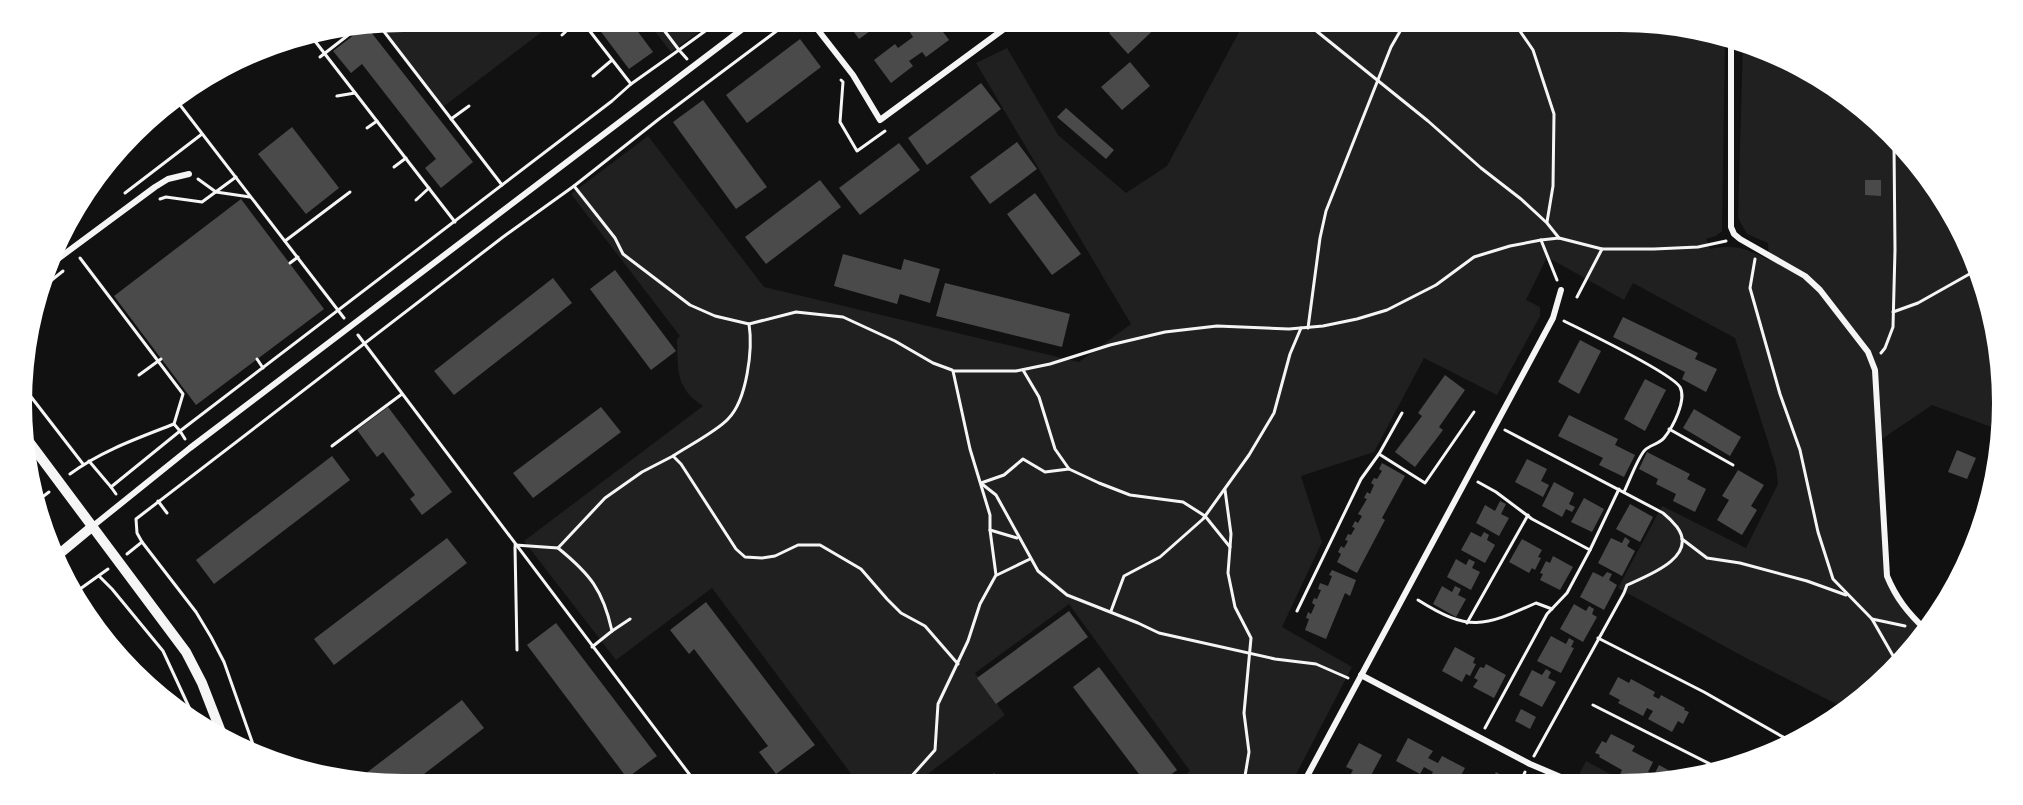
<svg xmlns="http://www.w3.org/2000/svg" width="2023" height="805" font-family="Overpass,sans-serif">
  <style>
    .green { fill: #202020 }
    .building { fill: #4a4a4a }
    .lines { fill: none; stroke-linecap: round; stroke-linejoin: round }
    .path { stroke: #f5f5f5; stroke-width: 3 }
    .minor { stroke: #f5f5f5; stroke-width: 6 }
    .tertiary { stroke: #f5f5f5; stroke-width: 10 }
  </style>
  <rect width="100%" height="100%" fill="#111"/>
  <!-- green -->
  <g class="green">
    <path d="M403,21H556L443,107L380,25Z"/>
    <path d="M647,21H714L671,52Z"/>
    <path d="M1245,21H1620L1725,38L1722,231L1716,236L1706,239L1710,249C1736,244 1746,249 1769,260L1768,243L1747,234L1738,218L1743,41L1872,115L1962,233L2001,377L1994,428L1932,405L1879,441L1887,576L1894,593L1925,629L1872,690L1844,708L1746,658L1618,588L1662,506L1746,548L1778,484L1776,467L1735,338L1633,283L1624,300L1547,257L1526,300L1540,307V316L1497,395L1424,358L1374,452L1301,476L1322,542L1282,627L1352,667L1292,782H1176L1190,771L1069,604L975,673L1005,715L916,783H858L712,588L616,660L524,541L703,406C675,388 678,369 677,339L680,336L571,194L648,136L764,287L1079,362L1131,324L976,63L1007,48L1058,135L1126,193L1167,166Z"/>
    <path d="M1586,761L1623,781H1576Z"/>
  </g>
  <!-- building -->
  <g class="building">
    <path d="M593,21H630L653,52L629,69Z"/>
    <path d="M846,21H884L859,39Z"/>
    <path d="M923,21H935L949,40L926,57L922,52L909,61L913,66L891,83L874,60L895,44L898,48L913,37L909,31Z"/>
    <path d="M1122,21H1163L1128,54L1109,33Z"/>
    <path d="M367,27L473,162L441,188L425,168L436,159L362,64L351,73L333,51L363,28Z"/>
    <path d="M800,39L821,67L747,123L726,95Z"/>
    <path d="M1130,62L1150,86L1122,110L1101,87Z"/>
    <path d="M981,83L1001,109L927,165L908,138Z"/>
    <path d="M703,100L767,187L736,209L673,122Z"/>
    <path d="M1066,108L1114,150L1106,159L1057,117Z"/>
    <path d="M292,127L339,188L306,214L258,154Z"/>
    <path d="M1017,142L1037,169L990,204L970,177Z"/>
    <path d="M899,143L920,170L860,215L839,188Z"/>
    <path d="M820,180L841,207L766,264L745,237Z"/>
    <path d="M1865,180H1881V196L1865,195Z"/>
    <path d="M1035,193L1081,254L1052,275L1007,214Z"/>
    <path d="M241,199L324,309L196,405L114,296Z"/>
    <path d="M843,254L901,270L904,259L940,269L930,303L900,294L897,304L834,286Z"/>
    <path d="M615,270L676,351L651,370L590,289Z"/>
    <path d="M553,278L572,303L454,395L434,371Z"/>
    <path d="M945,283L1070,314L1062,347L936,316Z"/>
    <path d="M1623,317L1698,353L1695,359L1717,369L1706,392L1682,379L1685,372L1613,337Z"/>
    <path d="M1580,340L1601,351L1579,394L1558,382Z"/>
    <path d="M1445,375L1465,390L1439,427L1443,430L1415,467L1395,452L1422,416L1418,413Z"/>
    <path d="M1645,379L1666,390L1645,431L1624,419Z"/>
    <path d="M388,407L452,492L422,515L410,499L415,495L383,452L377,457L357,430Z"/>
    <path d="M601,407L621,432L533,498L513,473Z"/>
    <path d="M1694,409L1741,437L1730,456L1683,428Z"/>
    <path d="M1569,415L1618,439L1615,445L1635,455L1624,477L1599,465L1603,458L1558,436Z"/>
    <path d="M1957,450L1976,458L1967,479L1948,472Z"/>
    <path d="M1647,452L1690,474L1687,479L1706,489L1695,512L1673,501L1676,494L1656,484L1658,479L1639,469Z"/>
    <path d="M332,456L350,480L214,584L196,560Z"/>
    <path d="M1527,459L1547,469L1541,481L1549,485L1543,497L1515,482Z"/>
    <path d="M1382,463L1405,476L1382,518L1385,520L1357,573L1337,562L1341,554L1338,552L1341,546L1344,548L1348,541L1345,540L1348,534L1351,535L1355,528L1352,527L1355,521L1358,523L1362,516L1358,514L1367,499L1364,498L1367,492L1370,494L1374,485L1371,483L1374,478L1377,479L1382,471L1379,469Z"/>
    <path d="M1738,470L1764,485L1751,506L1757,510L1742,535L1717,520L1729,500L1722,496Z"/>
    <path d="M1554,482L1574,493L1569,504L1575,507L1572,512L1566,509L1562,517L1542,506Z"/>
    <path d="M1584,498L1604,509L1592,532L1571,522Z"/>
    <path d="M1500,501L1506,504L1501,514L1509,518L1499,536L1476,523L1485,505L1495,511Z"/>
    <path d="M1630,504L1653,517L1640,542L1616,529Z"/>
    <path d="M1471,532L1481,537L1484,532L1489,535L1487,540L1495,545L1485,563L1461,550Z"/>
    <path d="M1625,537L1630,541L1627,546L1635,551L1622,576L1598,563L1611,538L1622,543Z"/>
    <path d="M447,538L467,563L334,665L314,639Z"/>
    <path d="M1522,539L1542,550L1538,557L1541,558L1535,570L1532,568L1529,573L1509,562Z"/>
    <path d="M1553,556L1573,567L1560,590L1540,580L1543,574L1540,573L1546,561L1550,563Z"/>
    <path d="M1456,559L1466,565L1469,559L1475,562L1472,568L1480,572L1471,590L1447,577Z"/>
    <path d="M1332,570L1356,580L1350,596L1345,593L1326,639L1305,630L1309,619L1306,618L1308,612L1311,614L1315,605L1312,603L1314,598L1317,599L1321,590L1318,589L1320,583L1328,586L1332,576L1329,575Z"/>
    <path d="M1593,572L1603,577L1607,572L1612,574L1609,580L1617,585L1604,610L1580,597Z"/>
    <path d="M1442,586L1452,592L1455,586L1461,589L1458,595L1466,599L1456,617L1433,604Z"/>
    <path d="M706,602L815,745L776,774L759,752L768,746L694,649L689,654L670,630Z"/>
    <path d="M1574,604L1586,611L1589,606L1594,609L1592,614L1597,617L1583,642L1560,629Z"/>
    <path d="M1069,611L1088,637L996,704L977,678Z"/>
    <path d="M556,623L657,756L627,778L527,645Z"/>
    <path d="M1551,636L1566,644L1569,638L1574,641L1571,647L1574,648L1561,673L1537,661Z"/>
    <path d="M1455,647L1475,658L1473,663L1476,664L1470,676L1466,674L1462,682L1442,671Z"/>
    <path d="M1486,664L1506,675L1494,698L1473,687L1478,680L1474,678L1480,667L1484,668Z"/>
    <path d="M1099,667L1177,770L1161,782H1145L1073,687Z"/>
    <path d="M1546,669L1551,672L1548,678L1556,682L1542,707L1519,695L1532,670L1542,675Z"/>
    <path d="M1618,677L1629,683L1631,679L1655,692L1653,696L1659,699L1661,695L1685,708L1684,710L1689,712L1683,724L1678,721L1672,732L1648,719L1653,711L1647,708L1643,716L1618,703L1620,700L1609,694Z"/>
    <path d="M462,700L484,728L411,784L361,777Z"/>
    <path d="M1521,709L1536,717L1530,729L1515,721Z"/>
    <path d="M1611,734L1635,746L1632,751L1653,762L1648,772L1654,775L1659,765L1679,776L1678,778L1671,781H1632L1620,774L1622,770L1599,757L1600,755L1595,753L1602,741L1606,743Z"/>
    <path d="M1408,738L1433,751L1428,758L1438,763L1442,756L1465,768L1458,781H1434L1429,779L1433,772L1424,767L1420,774L1396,761Z"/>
    <path d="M1359,743L1382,755L1369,779L1362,775L1359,782H1338L1341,776L1348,779L1353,770L1346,767Z"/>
    <path d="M1496,772L1512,781H1491Z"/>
    <path d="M994,773L1001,782H982Z"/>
  </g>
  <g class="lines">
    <!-- path -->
    <g class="path">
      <path d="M582,21L631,84"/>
      <path d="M772,21L778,29"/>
      <path d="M795,21L800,28"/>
      <path d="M1304,21L1428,121L1481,168L1521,199L1547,223L1559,238"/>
      <path d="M1513,21L1533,50L1554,114L1553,186L1547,222"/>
      <path d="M379,25L502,185"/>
      <path d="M562,35L577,21"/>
      <path d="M311,36L455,222"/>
      <path d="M320,57L356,29"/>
      <path d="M687,59L679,50L719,21"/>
      <path d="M593,76L612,60"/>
      <path d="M841,80L843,82L840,122L857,151L885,131"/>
      <path d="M337,96L355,93"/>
      <path d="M177,101L344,318"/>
      <path d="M451,119L469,106"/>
      <path d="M367,128L377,121"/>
      <path d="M394,167L406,158"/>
      <path d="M198,179L216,192L250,197"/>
      <path d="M574,186L615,238L623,254L690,305L715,316L749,324L796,312L843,317L895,341L933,363L952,370"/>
      <path d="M125,193L202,134"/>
      <path d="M160,199L166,197L202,202L236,177"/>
      <path d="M416,200L429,188"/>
      <path d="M1541,240L1557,280"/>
      <path d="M285,241L350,192"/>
      <path d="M80,258L183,394L174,424"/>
      <path d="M1755,259L1750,288L1780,394L1800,450L1818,532L1833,579L1872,619L1905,626"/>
      <path d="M290,263L298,257"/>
      <path d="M48,283L63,271"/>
      <path d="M1577,297L1602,249"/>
      <path d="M1893,312L1918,303L1973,272"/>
      <path d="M1564,321C1584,331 1670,372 1680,387C1687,400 1673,427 1664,438C1659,444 1650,445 1645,450C1638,457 1629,482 1624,492"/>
      <path d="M1308,328L1320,238L1326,211L1391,47L1406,21"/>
      <path d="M358,335L696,783"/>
      <path d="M1881,353L1885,348L1893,327L1895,250L1894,145"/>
      <path d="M257,359L263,368"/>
      <path d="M1023,370L1039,397L1055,449L1069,469L1099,483L1130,495L1183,502L1205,516L1230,547"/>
      <path d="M139,375L161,359"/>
      <path d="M25,389L83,464"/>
      <path d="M1669,429L1733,465"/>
      <path d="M1505,430L1663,513C1668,517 1673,522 1677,527C1699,557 1647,576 1627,585L1624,593L1534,756"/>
      <path d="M332,446L402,394"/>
      <path d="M1379,454L1425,483L1474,412"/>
      <path d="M673,456C688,446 717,431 728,419C747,400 753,349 749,324"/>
      <path d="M89,461L111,487"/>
      <path d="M70,474C101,451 138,438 174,424L180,431L612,101L631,84L679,50L657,21"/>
      <path d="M1478,482L1496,492L1532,519L1590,550"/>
      <path d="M981,483L1004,475L1023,459L1045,472L1069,469"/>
      <path d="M982,484L996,495L1038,571L1067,595L1138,623L1159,633L1275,659L1316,664L1348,678"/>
      <path d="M1225,490L1231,534L1228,573L1235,607L1251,638L1244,713L1249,752L1244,782"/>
      <path d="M116,494L111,487L180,431L185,439"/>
      <path d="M37,501L49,492"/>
      <path d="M158,501L167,513"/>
      <path d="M990,530L1017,538"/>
      <path d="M1682,539L1707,558L1740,563L1807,581L1846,595"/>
      <path d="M515,545L558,548L605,498L642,472L673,456L681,464L736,549L745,557L762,558L775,556L798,545H820L861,569L887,599L901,613L925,626L958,664"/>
      <path d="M515,547L517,650"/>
      <path d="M558,548C590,574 603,590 612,631L592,647"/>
      <path d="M127,554L142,542"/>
      <path d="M997,575L1030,559"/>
      <path d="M99,576L112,589L163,651L194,718"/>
      <path d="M73,594L108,569"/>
      <path d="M1418,600C1469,632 1483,627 1536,603L1552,609"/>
      <path d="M1111,611L1124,576L1160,557L1203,519L1249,455L1274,413L1290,354L1301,328"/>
      <path d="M1297,611L1361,479L1379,454L1402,413"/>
      <path d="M1872,619L1896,661"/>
      <path d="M1467,623L1528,515"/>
      <path d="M612,631L630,619"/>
      <path d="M1598,638L1704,692L1783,737L1778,748"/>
      <path d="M1593,705L1716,767"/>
      <path d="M1485,728L1547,614L1567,593L1590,550L1619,489"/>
      <path d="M1783,737L1793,742"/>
      <path d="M255,750L224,662L211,637L196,612L142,542L137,533L136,519L503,237L574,186L659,119L790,21"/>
      <path d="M1521,781L1525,772"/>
      <path d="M903,783L910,778L935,750L938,704L968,641L980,604L996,575L990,530V515L970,449L953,371H1016L1050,364L1110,345L1165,332L1217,326L1289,329L1323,326L1357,319L1387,310L1436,285L1474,257L1510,246L1541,240L1559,238L1602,249H1654L1698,247L1726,241"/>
    </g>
    <!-- minor -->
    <g class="minor">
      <path d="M811,21L853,75L880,120L1008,26"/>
      <path d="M1731,39V227L1734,234L1740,239L1805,276L1820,290L1868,352L1875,370L1887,576C1896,598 1908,613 1925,629"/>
      <path d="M55,261L155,187L168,179L189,174"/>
      <path d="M93,526L190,448L753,21"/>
      <path d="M1361,675L1530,764L1563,778"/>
      <path d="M1304,782L1553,318L1561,290"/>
    </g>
    <!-- tertiary -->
    <g class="tertiary">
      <path d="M27,439L186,652L202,683L221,732"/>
      <path d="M58,555L93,526"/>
    </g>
  </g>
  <!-- crop -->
  <path d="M0 0H2023V805H0ZM403 32H1621A371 371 0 0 1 1992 403V403A371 371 0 0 1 1621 774H403A371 371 0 0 1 32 403V403A371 371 0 0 1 403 32Z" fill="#fff" fill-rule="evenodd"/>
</svg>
